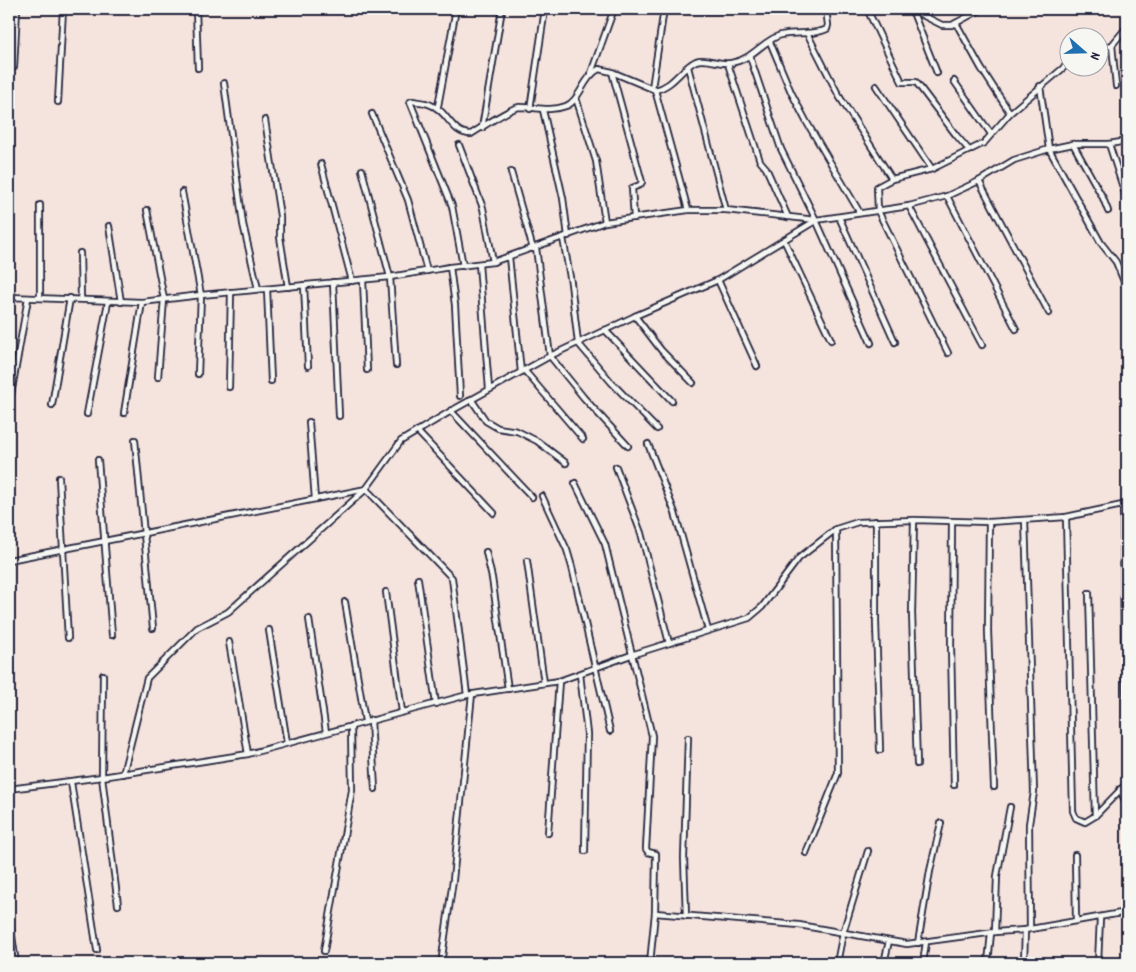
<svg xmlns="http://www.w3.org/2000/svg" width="1136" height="972" font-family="Dekko,sans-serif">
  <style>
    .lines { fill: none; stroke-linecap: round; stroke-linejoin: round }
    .minor-casing { stroke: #22223b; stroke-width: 8 }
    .minor { stroke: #f6f6f2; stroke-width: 4.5 }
  </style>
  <rect width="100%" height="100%" fill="#f5e3dd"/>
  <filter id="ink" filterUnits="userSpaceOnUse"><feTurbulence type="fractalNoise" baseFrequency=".02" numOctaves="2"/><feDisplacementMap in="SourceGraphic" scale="10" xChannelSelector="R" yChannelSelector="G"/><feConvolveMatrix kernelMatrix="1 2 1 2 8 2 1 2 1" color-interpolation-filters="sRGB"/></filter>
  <g filter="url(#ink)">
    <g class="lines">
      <defs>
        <g id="minor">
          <path d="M196,9L198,68"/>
          <path d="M375,9L392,11L422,9"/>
          <path d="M664,9L721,10H827"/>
          <path d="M867,9L902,82H916L956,135L969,150"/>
          <path d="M910,9L942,25H952L982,9"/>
          <path d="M912,10L937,73"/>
          <path d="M956,23L981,68L1010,113"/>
          <path d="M807,33L839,96L892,179"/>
          <path d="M770,42L791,92L806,121L860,213"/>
          <path d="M1112,45L1116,86"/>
          <path d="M1098,50L1112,45L1127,27"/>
          <path d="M750,57L781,149L816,220L871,343"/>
          <path d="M728,64L760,161L766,168L788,217"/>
          <path d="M14,67L17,9"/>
          <path d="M688,67L726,210"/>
          <path d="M612,72L642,182L640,185L632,188L634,218"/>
          <path d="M591,73L614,9"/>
          <path d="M954,81L991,134"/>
          <path d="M224,83L243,224L258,289"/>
          <path d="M876,86L932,169"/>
          <path d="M1040,86L1049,149L1101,243L1116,262L1127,289"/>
          <path d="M652,88L664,9"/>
          <path d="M655,90L688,210"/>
          <path d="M576,98L596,161L605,222"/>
          <path d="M58,102L63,9"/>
          <path d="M410,102L412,101C418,102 426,102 431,105C448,111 451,134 471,134C481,128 510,108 519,107C535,107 550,112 566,106C580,101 583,77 599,69L612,72L655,90C674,86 681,68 696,61C706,57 720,65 731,63C752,60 763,40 781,35C796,31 813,36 827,29L828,25L826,9"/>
          <path d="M411,104L452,206L463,266"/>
          <path d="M438,106L456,9"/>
          <path d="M530,109L545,9"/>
          <path d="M543,110L563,198L568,236"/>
          <path d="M372,114L408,200L427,271"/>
          <path d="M265,120L280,216V237L288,287"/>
          <path d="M482,128L502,9"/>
          <path d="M1073,144L1103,198L1108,211"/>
          <path d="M1109,144L1127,200"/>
          <path d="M459,145L483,208L493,262"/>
          <path d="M321,164L352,281"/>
          <path d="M362,170L390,277L396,365"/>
          <path d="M511,172L533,249"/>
          <path d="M979,181L1049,313"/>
          <path d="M182,192L201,295L198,374"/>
          <path d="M947,196L1016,329"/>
          <path d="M40,205V298"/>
          <path d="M909,206L982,345"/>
          <path d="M147,210L164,299L158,377"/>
          <path d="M839,217L895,342"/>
          <path d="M109,226L121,302"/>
          <path d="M563,238L571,283L578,343L612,383L657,429"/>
          <path d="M784,240L831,340"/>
          <path d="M536,248L550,356L584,398L628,446"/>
          <path d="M80,253L81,299"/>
          <path d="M509,257L521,372"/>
          <path d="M479,264L489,389"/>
          <path d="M450,267L455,305L460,396"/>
          <path d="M363,280L367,370"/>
          <path d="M718,280L757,366"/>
          <path d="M333,282L339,416"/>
          <path d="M304,285L308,366"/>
          <path d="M267,289L271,381"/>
          <path d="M9,297L142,302L201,295L390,277L450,267L493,262L605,222L688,210H726L816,220L909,206L947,196L979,181L1014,160L1049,149L1073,144H1109L1127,141"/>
          <path d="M635,316L661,350L693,383"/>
          <path d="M605,330L672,401"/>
          <path d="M948,353L878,211L877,187L892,179L932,169L984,143L1010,113L1068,64"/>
          <path d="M524,370L583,439"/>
          <path d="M229,387L231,292"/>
          <path d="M11,395L28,298"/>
          <path d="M471,399L486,421L498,428L517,431L537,441L566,463"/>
          <path d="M52,405L70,298"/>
          <path d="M451,411L532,497"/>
          <path d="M124,413L142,302"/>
          <path d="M87,414L108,302"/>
          <path d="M309,422L315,499"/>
          <path d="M417,431L494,513"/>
          <path d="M135,440L153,628"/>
          <path d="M648,444L675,513L708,630"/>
          <path d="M98,460L112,635"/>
          <path d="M616,467L641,533L669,643"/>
          <path d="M59,478L68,638"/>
          <path d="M575,483L605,544L652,736L646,849L648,852L656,854L655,913L650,963"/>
          <path d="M542,496L567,550L572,567L610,731"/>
          <path d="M1123,505L1124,651L1127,711"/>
          <path d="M1066,517L1073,811L1076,818L1085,822L1095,816L1127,783"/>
          <path d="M914,520L912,613L917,764"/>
          <path d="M1025,520L1034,792L1029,824L1030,928"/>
          <path d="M876,521V622L880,750"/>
          <path d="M952,522L951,648L954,785"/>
          <path d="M989,522L988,631L994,787"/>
          <path d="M486,552L492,578L508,689"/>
          <path d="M9,560L366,489L452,578L467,695"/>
          <path d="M527,561L544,683"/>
          <path d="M418,579L436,704"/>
          <path d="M386,592L402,712"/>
          <path d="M1089,593L1095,816"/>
          <path d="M345,602L365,721"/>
          <path d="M309,619L326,732"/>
          <path d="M269,630L287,743"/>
          <path d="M229,642L248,754"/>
          <path d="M580,674L587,734L585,851"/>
          <path d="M103,675L102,777L118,905"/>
          <path d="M371,720L375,789"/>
          <path d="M123,774L147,678L197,628L228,612L366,489L401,441L451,411L550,356L635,316L718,280L815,221"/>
          <path d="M71,782L97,950"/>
          <path d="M9,789L102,777L248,754L467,695L559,681L631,655L749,618L762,607L799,558L836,529L858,522L914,520L989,522L1066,517L1127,504"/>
          <path d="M1120,789L1127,806"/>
          <path d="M548,833L559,681"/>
          <path d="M806,853L838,773L836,529"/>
          <path d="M1075,855L1076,921"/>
          <path d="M655,913L799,925L907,944L995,932L1025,930L1127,912"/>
          <path d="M9,916L16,963"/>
          <path d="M686,916L684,858L688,738"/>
          <path d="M995,932L997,876L1010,807"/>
          <path d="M918,943L930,871L941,823"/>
          <path d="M324,951L352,790L351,726"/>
          <path d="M442,957L453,880L472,694"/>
          <path d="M837,963L843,933L868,851"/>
          <path d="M884,963L889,941"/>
          <path d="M923,963L926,942"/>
          <path d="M988,963L991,933"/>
          <path d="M1024,963L1025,930"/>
          <path d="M1098,963L1100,918"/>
        </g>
      </defs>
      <!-- minor casing -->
      <use href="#minor" class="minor-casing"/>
      <!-- minor -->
      <use href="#minor" class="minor"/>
    </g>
  </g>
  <!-- margin -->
  <rect width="1136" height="972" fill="none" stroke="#f6f6f2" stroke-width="30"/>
  <rect x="15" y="15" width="1106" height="942" fill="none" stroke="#22223b" stroke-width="2" filter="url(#ink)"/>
  <!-- north arrow -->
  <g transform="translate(1084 52) rotate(110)"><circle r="24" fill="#f6f6f2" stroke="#a1a1a9"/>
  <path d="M0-4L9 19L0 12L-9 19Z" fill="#1f6fb2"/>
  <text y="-8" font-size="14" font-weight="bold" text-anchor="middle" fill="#22223b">N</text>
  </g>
</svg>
